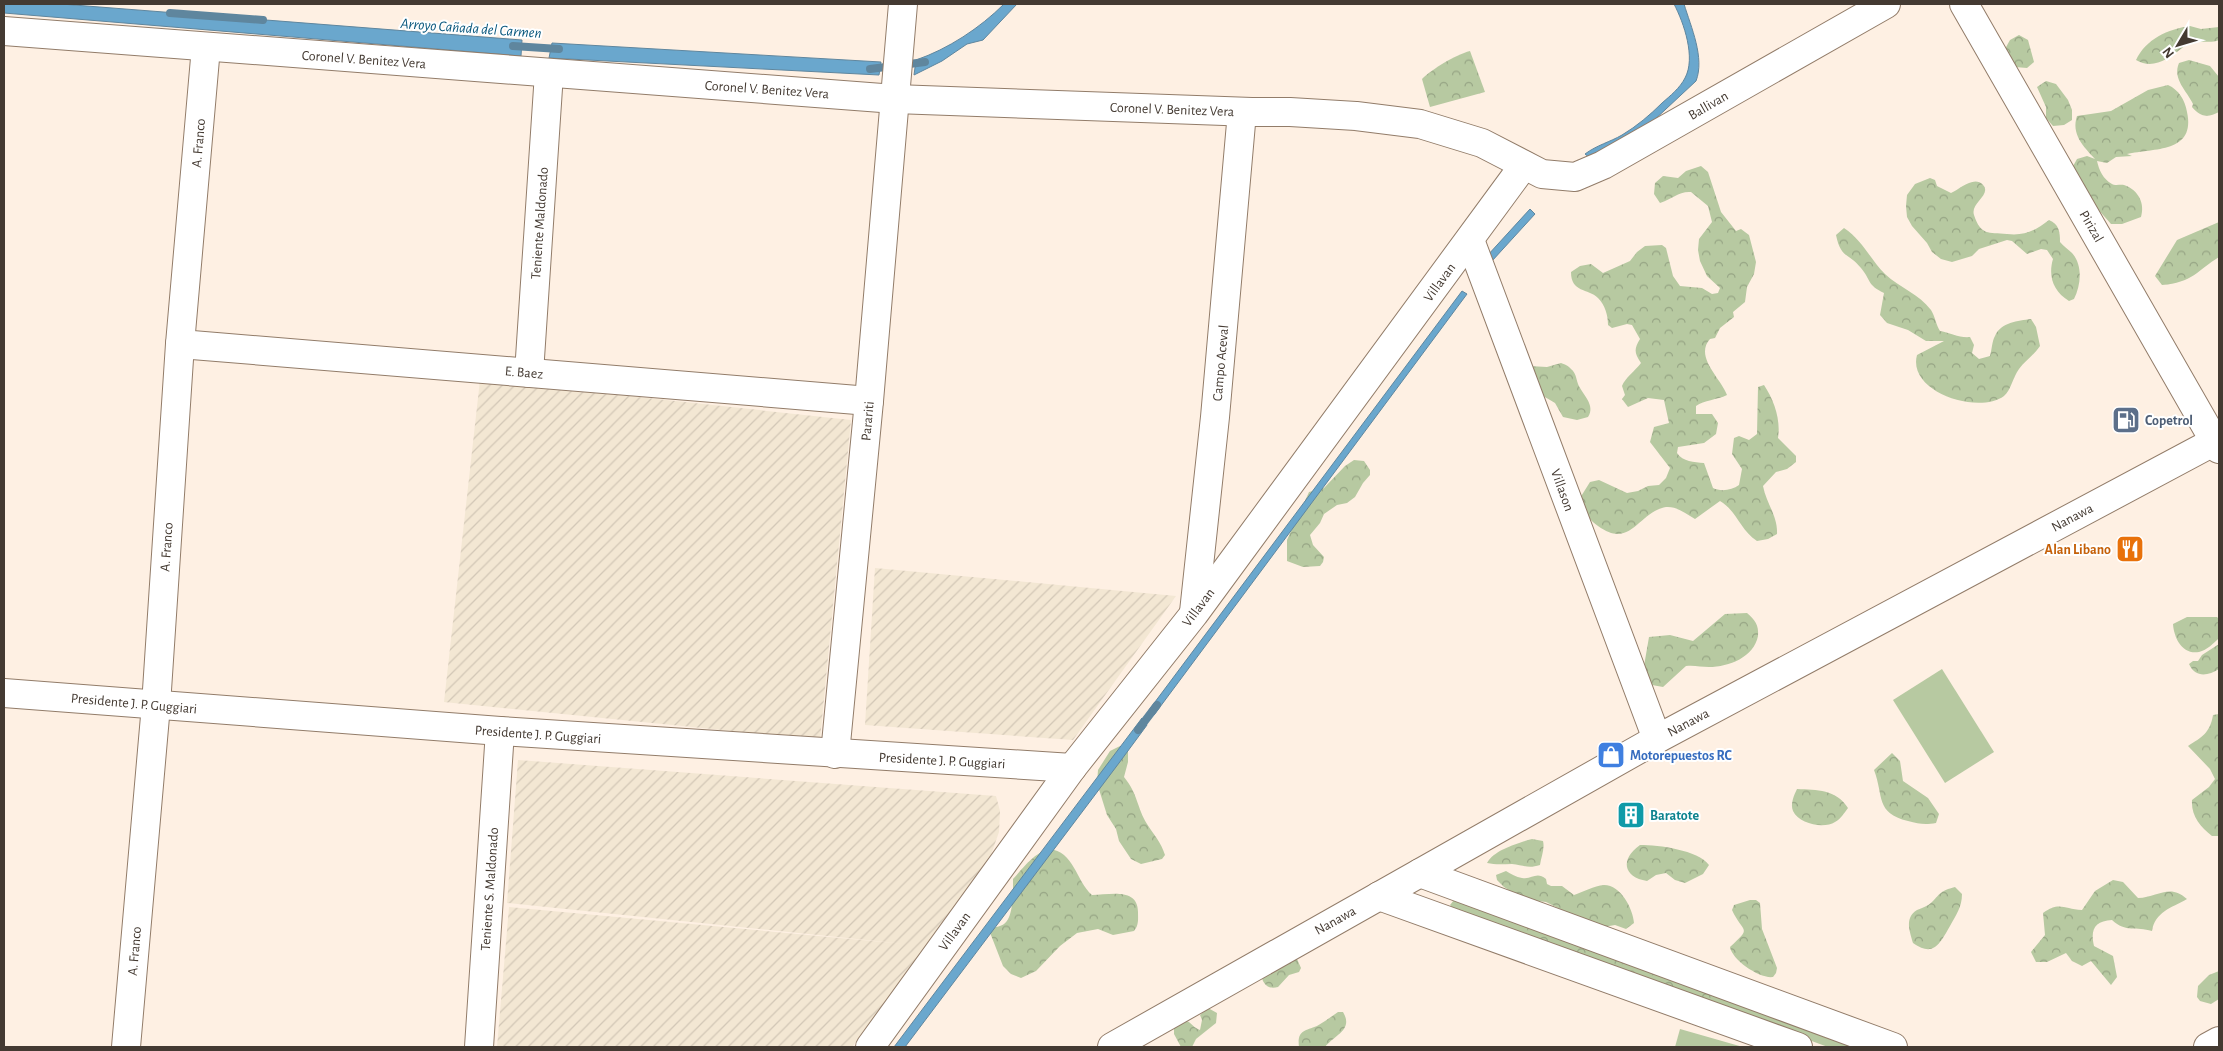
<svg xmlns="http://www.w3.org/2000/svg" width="2223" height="1051" font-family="'Alegreya Sans',sans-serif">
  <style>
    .industrial { fill: url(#industrial-furrows) }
    .green { fill: #b7c9a1 }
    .forest { fill: url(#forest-crowns) }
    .water { fill: #6aa7cd; stroke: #5f869e }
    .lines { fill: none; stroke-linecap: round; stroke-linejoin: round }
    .stream { stroke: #5f869e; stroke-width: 8 }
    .minor-casing { stroke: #927c69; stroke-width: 30 }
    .minor { stroke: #fff; stroke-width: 28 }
    .labels { text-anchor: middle; stroke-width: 4; stroke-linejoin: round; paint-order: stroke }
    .street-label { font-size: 14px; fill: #443a32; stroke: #fff }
    .service-label { font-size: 14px; font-weight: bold; fill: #4e5e75; stroke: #fff; text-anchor: start }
    .food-label { font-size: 14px; font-weight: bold; fill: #c56008; stroke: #fff; text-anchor: end }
    .shop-label { font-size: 14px; font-weight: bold; fill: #366cbe; stroke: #fff; text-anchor: start }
    .culture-label { font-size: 14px; font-weight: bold; fill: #0d838f; stroke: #fff; text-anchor: start }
    .water-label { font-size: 15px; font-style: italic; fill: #07567c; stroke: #fff }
  </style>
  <defs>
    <pattern id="industrial-furrows" width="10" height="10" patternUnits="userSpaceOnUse" patternTransform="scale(1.25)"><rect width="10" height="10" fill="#f3e7d3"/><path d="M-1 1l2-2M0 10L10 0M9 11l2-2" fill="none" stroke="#d2c7b6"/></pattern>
    <pattern id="forest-crowns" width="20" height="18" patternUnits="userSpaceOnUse" patternTransform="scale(1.25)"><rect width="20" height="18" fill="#b7c9a1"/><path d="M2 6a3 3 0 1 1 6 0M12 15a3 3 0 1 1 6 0" fill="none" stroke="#96a484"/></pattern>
  </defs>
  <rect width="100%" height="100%" fill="#fef0e3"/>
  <!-- industrial -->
  <g class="industrial">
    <path d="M480,380L851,420L820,740L444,702Z"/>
    <path d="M875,568L1176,596L1073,740L865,725Z"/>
    <path d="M518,760L996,796L1000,811L999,832L987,866L852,1047H497L509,907L905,944L507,903Z"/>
  </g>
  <!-- green -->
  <g class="green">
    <path d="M1942,669L1994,752L1945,783L1893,700Z"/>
    <path d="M1454,900L1862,1047H1828L1454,910L1450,905Z"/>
    <path d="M1680,1029L1743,1047H1675Z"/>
  </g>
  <!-- forest -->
  <g class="forest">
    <path d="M2190,26L2201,29L2219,27V40C2210,44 2201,40 2192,42C2189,43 2185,46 2182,48C2168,59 2153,70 2136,60C2146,39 2168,29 2190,26Z"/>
    <path d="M2019,35L2028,40L2034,62L2027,68L2015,67L2005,49L2010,40Z"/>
    <path d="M1470,51L1485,92L1430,107L1422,79C1432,69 1455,55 1470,51Z"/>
    <path d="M2189,60L2210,66L2219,77V112C2208,118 2200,117 2192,107L2193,104C2187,91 2172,79 2179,63Z"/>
    <path d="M2046,81L2056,84L2068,100L2072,110V120L2064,125L2053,126L2046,118V107L2037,87Z"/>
    <path d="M2168,85C2179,90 2185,100 2187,112C2196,153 2154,148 2127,154L2132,156L2116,157L2107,163L2097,161C2099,170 2103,179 2112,184C2115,186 2121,184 2124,185C2139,190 2145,204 2141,217L2122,224H2111L2096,207L2072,168L2077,159L2087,156L2095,159C2083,146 2071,134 2077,116L2111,111L2148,90Z"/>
    <path d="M1701,166L1708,172L1721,212L1736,231L1741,229L1749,235L1756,262L1754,274L1747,287L1745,302L1733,312L1734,317L1720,328L1715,338L1710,339C1694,357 1721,378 1727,395C1717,400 1704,400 1696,406V414H1712L1718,423L1716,434L1704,443L1678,447L1677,453C1683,462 1694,462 1704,463L1713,488C1721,492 1732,490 1739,485L1742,469L1732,454L1734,438L1739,436L1749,440L1757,434L1758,387L1764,385C1774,400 1781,420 1778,438L1796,456V462L1787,469L1776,472L1763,486C1766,503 1778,516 1777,534L1768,539L1757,541C1740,530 1737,511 1720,501L1695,519C1686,514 1677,506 1666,507C1638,512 1631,550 1598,526C1589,520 1582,509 1580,498L1590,482L1599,480L1627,493L1638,491L1648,486L1659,485L1666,478L1670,468L1650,442L1654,427L1669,423L1664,400L1648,398L1628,407L1622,399L1625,395L1622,386C1625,378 1635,371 1641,363C1634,353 1634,349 1640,339L1632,325L1627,324L1612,328L1608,325C1608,315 1605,305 1598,298C1588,288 1571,293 1571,272L1580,266L1591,264L1603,273L1630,261L1637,252L1645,246L1662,245L1666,248L1673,276L1680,286L1702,288L1712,294L1718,293L1720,288L1707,276L1700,261L1698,250L1699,239L1712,222L1708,206L1691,192C1679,191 1672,199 1660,203L1654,194L1655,183L1663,176L1678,178L1686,171Z"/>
    <path d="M1930,178L1935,180L1937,186L1951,193C1959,190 1974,175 1983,185C1992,195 1970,203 1974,215C1981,236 1988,232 2007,234C2024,236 2035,231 2049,220C2059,224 2060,232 2060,242C2063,246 2068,249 2072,253C2083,265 2081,285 2074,299L2069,301C2053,291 2048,276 2053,259L2047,250L2041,249L2027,254L2012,241L2007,240L1979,249L1972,256L1952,262L1941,259L1932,252L1927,243L1912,226L1907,217L1906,206L1907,195L1915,184Z"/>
    <path d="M2219,222V257C2198,270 2192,283 2162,285L2155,276L2177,240Z"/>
    <path d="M1844,228C1863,241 1870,259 1885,274C1900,288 1919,294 1931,310C1935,316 1936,325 1940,331C1951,333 1959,338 1970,337L1974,345L1972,353L1979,359L1990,356C1992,349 1992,341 1995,336C2001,322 2018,321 2031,319L2036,327L2040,346C2034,355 2025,361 2019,369C2013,377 2011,390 2004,396C1978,415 1907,392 1917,355L1944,341H1926L1908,330L1887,323L1880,315L1884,293C1867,285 1871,280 1861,268C1848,252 1841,259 1836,235Z"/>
    <path d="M1561,363C1564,364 1569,366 1571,369C1576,373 1576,378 1578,384C1582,394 1596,405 1588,417L1577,420L1563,417L1555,403L1540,394L1529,366L1547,367Z"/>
    <path d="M1354,460L1364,461L1370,470V475L1363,483L1355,497L1347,503L1337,505L1324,514L1320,523L1310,535L1313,545L1324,557L1323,562L1320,566L1303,567L1287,561V540L1309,492L1324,488L1345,466Z"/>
    <path d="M1747,613C1755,620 1759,625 1758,636C1754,657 1729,667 1709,667C1701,667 1694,665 1686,666L1663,687L1652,685L1644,666L1649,637L1670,635L1693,641L1725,614Z"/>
    <path d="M2187,617H2217L2219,619V638C2214,643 2207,650 2199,652C2182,655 2174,638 2173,624Z"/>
    <path d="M2219,644V669C2208,676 2195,678 2189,664L2193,661H2198L2202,655Z"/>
    <path d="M2219,714V836H2212C2200,826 2191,816 2192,800L2209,787L2215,779L2210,769L2188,746C2202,737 2210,733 2213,715Z"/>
    <path d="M1120,746L1128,752V762L1124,777C1138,794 1137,808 1147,824C1154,835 1161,842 1165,855L1162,859L1141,864L1131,859L1119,841L1116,829L1107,815L1097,783L1098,770L1110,751Z"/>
    <path d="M1892,753L1900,761L1903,781L1928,798L1939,814L1936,823C1925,825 1919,824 1908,821C1875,813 1884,796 1874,770Z"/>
    <path d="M1797,789C1817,790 1836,789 1848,808C1844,813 1841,819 1835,822C1824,829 1799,824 1793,811C1790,804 1794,795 1797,789Z"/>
    <path d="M1532,839L1543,841C1545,849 1541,857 1540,865C1528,869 1523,865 1512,864C1503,864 1496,865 1487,863C1494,850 1518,843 1532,839Z"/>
    <path d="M1640,845C1659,845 1698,850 1709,865L1703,874L1685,883L1675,880L1666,873L1656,875L1647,881C1623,877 1620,859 1640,845Z"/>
    <path d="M1049,849C1074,851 1076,881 1092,895C1109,895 1138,887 1138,912C1138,919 1139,925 1134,931L1113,935L1098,929L1077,933L1060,946L1036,971L1021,978L1011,974L1003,966L989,930C993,927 1000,927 1004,924C1014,917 1013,890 1013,879C1025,866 1033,854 1049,849Z"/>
    <path d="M1506,871C1511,874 1516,877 1522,878C1532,880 1536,871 1546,879L1547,884L1551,886H1562L1574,895C1583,892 1594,886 1604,885C1621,885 1633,909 1634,923L1626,929L1615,925L1598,928L1546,902L1523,899L1504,887L1497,880L1496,875Z"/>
    <path d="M2113,880L2123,882L2138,898C2158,897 2170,883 2187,899C2171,908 2155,912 2152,931C2136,926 2126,933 2112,920C2095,921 2090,929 2094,946L2113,956L2117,977L2111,985L2091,961L2082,966L2072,961L2066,953L2047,962H2036L2031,952L2045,935L2043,913C2059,901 2064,909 2082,910L2095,891Z"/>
    <path d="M1955,887L1962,894C1962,907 1956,915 1950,926C1940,943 1934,958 1913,943C1910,932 1904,918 1917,910C1922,908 1928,906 1932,902C1941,893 1940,891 1955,887Z"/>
    <path d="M1750,900H1756L1760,903L1762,929L1777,968L1776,973L1773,977C1760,979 1732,960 1730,947C1753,926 1743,934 1732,910L1734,905Z"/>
    <path d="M1526,923L1731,993L1728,1002L1695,998L1654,983L1625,968L1564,948L1534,942L1524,938L1517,930Z"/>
    <path d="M1287,955L1297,959L1301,968L1299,972L1289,975L1278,987C1267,990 1262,983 1261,973Z"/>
    <path d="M2219,971V999L2211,1004L2200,1001L2197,997L2198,986L2209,975Z"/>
    <path d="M1208,1008L1217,1013L1216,1023L1196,1039L1192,1047H1181L1174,1034V1024C1191,1016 1187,1024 1200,1030L1202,1020L1200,1015Z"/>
    <path d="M1338,1012H1343C1354,1030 1334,1035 1325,1047H1299C1297,1031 1304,1031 1317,1026C1324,1022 1331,1017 1338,1012Z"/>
  </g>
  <!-- water -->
  <g class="water">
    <path d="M4,4H61L522,40L521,56L4,13Z"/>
    <path d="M1004,4H1017L983,40L967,44L942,61L914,75L916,60C948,49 980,28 1004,4Z"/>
    <path d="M1674,4H1684C1691,27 1705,58 1696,81L1651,123L1590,158L1585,154C1597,145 1610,142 1622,135C1637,126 1650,115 1662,103C1670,96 1680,88 1685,78C1696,58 1684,23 1674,4Z"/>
    <path d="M552,43L881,62L879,75L549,58Z"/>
    <path d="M1530,209L1535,214L1492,261L1487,256Z"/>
    <path d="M1462,291L1467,294L1154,715L1149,710Z"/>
    <path d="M1142,718L1147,725L1119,763L905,1047H894Z"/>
  </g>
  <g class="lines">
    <!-- stream -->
    <g class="stream">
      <path d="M170,13L263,20"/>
      <path d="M513,46L559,49"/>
      <path d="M870,69L925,62"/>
      <path d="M1138,730L1157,705"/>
    </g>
    <defs>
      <g id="minor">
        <path d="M1964,4L2219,449"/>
        <path d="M4,31L895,99L1252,112H1290L1356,116L1420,124L1482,143L1542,174L1575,177L1603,165L1886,4"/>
        <path d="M1470,240L1657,739"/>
        <path d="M180,344L869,401"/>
        <path d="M529,373L549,73"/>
        <path d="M1194,612L1215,417L1242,112"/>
        <path d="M4,693L500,731L1072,768"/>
        <path d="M835,754L869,401L903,4"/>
        <path d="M1420,873L1893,1047"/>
        <path d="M1379,896L1798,1047"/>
        <path d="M126,1047L156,705L180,344L206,47"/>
        <path d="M479,1047L500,731"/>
        <path d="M870,1047L1072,768L1194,614L1524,165"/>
        <path d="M1112,1047L1657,739L2219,439"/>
        <path d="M2208,1047L2219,1041"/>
      </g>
    </defs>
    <!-- minor casing -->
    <use href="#minor" class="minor-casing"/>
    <!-- minor -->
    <use href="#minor" class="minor"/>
  </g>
  <!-- icons -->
  <defs>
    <symbol id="fuel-square" viewBox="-11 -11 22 22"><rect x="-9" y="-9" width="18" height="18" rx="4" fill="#5c6f8a" stroke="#fff"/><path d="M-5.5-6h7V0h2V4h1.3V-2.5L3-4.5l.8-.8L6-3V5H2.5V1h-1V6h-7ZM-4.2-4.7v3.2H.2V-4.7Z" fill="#fff"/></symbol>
    <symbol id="restaurant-square" viewBox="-11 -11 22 22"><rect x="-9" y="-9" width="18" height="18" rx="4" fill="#e8710a" stroke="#fff"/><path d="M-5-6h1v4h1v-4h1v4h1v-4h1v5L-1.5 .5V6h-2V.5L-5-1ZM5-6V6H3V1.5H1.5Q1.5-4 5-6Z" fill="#fff"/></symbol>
    <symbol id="shop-square" viewBox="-11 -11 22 22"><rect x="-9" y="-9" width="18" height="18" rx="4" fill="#3f7fe0" stroke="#fff"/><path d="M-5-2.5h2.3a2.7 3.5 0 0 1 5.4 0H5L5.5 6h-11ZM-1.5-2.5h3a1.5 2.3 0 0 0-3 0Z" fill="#fff"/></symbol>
    <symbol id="building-square" viewBox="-11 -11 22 22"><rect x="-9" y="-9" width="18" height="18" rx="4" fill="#0f9aa8" stroke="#fff"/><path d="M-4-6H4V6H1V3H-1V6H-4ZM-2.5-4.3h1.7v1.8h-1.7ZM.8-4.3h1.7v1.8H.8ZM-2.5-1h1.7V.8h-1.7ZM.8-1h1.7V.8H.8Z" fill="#fff"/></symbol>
  </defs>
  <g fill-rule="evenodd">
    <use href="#fuel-square" x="2110" y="404" width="32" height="32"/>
    <use href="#restaurant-square" x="2114" y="533" width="32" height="32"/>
    <use href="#shop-square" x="1595" y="739" width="32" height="32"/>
    <use href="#building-square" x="1615" y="799" width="32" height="32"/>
  </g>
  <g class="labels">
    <!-- street labels -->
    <g class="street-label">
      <text transform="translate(364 59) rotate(4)" y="5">Coronel V. Benitez Vera</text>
      <text transform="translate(767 89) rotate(4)" y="5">Coronel V. Benitez Vera</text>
      <text transform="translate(1708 105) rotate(-30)" y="5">Ballivan</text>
      <text transform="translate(1172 109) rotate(2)" y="5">Coronel V. Benitez Vera</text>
      <text transform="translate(198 143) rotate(-85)" y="5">A. Franco</text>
      <text transform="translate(539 223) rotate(-86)" y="5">Teniente Maldonado</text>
      <text transform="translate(2092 226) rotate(60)" y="5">Pirizal</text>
      <text transform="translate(1439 282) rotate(-54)" y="5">Villavan</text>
      <text transform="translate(1220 363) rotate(-85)" y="5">Campo Aceval</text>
      <text transform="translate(524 372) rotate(5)" y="5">E. Baez</text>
      <text transform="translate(867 421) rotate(-85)" y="5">Parariti</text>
      <text transform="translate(1563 490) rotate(70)" y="5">Villason</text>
      <text transform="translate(2072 517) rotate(-28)" y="5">Nanawa</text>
      <text transform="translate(166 547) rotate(-86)" y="5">A. Franco</text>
      <text transform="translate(1198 607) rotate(-53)" y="5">Villavan</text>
      <text transform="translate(134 703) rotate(5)" y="5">Presidente J. P. Guggiari</text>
      <text transform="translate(1688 722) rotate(-28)" y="5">Nanawa</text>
      <text transform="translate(538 734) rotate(4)" y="5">Presidente J. P. Guggiari</text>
      <text transform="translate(942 760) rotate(3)" y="5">Presidente J. P. Guggiari</text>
      <text transform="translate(489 889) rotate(-86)" y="5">Teniente S. Maldonado</text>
      <text transform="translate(1335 920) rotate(-29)" y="5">Nanawa</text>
      <text transform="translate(954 931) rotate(-54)" y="5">Villavan</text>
      <text transform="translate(134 951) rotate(-85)" y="5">A. Franco</text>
    </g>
    <!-- service labels -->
    <g class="service-label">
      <text x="2145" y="425">Copetrol</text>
    </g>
    <!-- food labels -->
    <g class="food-label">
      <text x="2111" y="554">Alan Libano</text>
    </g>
    <!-- shop labels -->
    <g class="shop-label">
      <text x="1630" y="760">Motorepuestos RC</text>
    </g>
    <!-- culture labels -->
    <g class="culture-label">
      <text x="1650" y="820">Baratote</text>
    </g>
    <!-- water labels -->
    <g class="water-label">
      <text transform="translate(471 28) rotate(4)" y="5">Arroyo Cañada del Carmen</text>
    </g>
  </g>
  <!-- border -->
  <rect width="2223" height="1051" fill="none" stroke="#443a32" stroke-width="10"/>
  <!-- north arrow -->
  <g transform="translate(2178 45) rotate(232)" stroke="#ffffff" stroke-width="4" paint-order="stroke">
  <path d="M0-4L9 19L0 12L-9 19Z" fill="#443a32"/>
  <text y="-8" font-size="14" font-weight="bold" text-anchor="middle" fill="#443a32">N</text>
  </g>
</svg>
